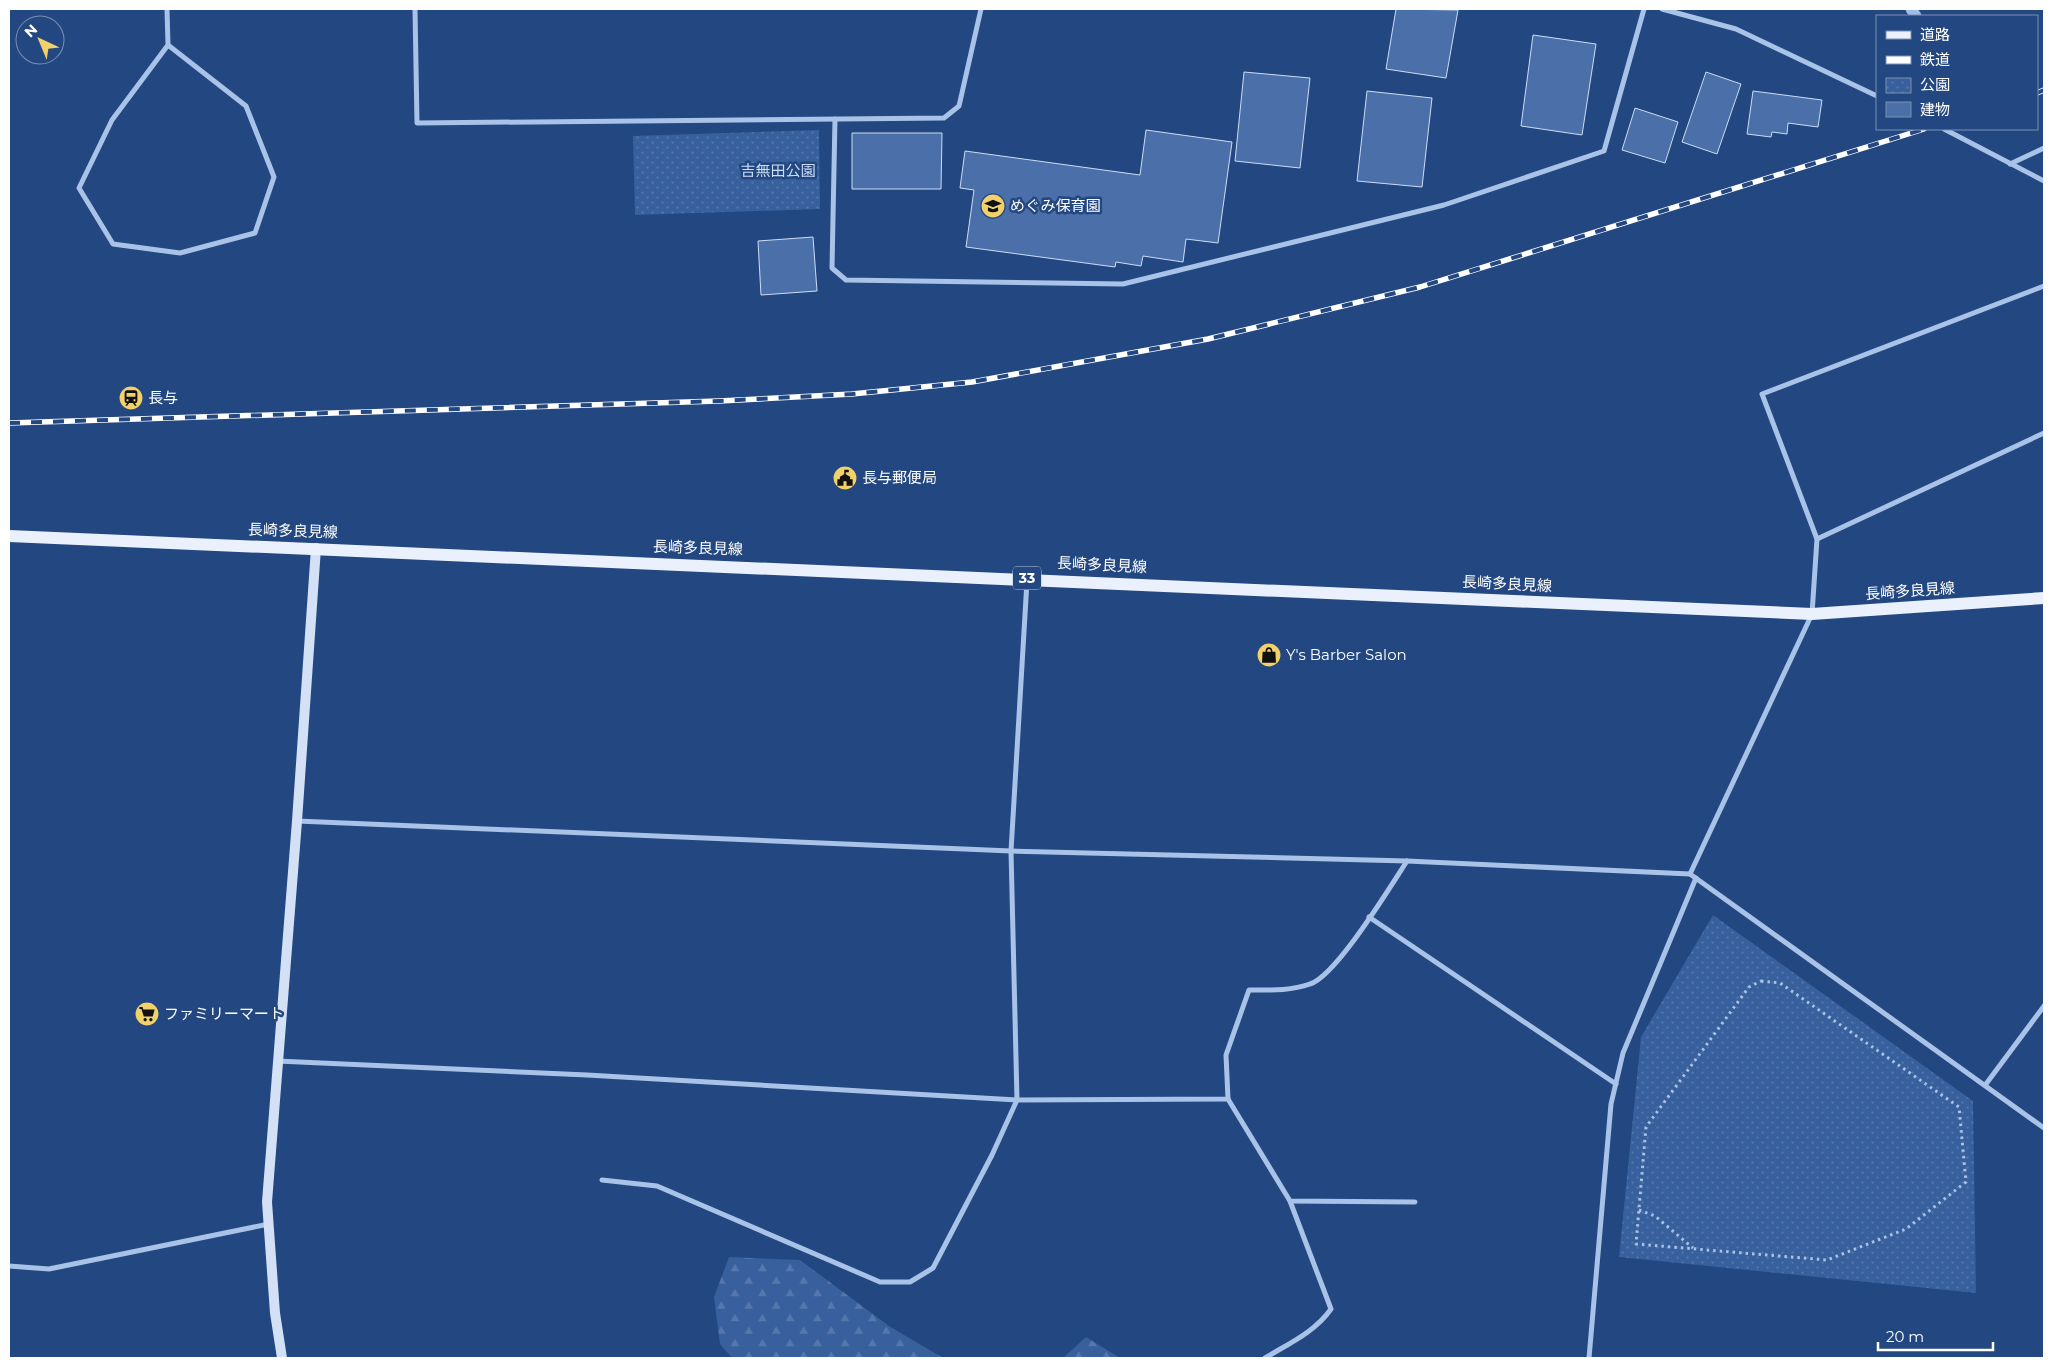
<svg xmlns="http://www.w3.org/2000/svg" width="2053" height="1367" font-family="Montserrat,'Noto Sans JP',sans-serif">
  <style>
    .forest { fill: url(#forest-firs) }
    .park { fill: url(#park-dots) }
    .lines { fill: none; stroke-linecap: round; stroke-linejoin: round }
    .stream { stroke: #9dbce8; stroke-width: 11 }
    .building { fill: #4b70a9; stroke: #ccddf5 }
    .path { stroke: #a9c2e7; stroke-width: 3; stroke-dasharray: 2.5 4; stroke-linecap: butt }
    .street { stroke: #a9c2e7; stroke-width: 5 }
    .secondary { stroke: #d3e0f6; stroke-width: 10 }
    .primary { stroke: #eaf1fd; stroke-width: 12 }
    .rail-casing { stroke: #fff; stroke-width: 5.5 }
    .rail { stroke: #234780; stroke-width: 4; stroke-dasharray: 11; stroke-linecap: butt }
    .labels { text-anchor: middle; stroke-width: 5; stroke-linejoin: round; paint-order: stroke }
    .shield { fill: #234780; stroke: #bdc8d9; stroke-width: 1 }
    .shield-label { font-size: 14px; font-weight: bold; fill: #fff }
    .park-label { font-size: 15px; fill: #ccddf5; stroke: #234780 }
    .poi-label { font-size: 15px; fill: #fff; stroke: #234780; text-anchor: start }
    .street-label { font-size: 15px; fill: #fff; stroke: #234780 }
  </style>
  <defs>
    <pattern id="forest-firs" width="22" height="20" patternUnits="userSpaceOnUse" patternTransform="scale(1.25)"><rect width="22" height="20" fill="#37609d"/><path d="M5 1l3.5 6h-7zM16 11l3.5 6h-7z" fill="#5578ac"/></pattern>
    <pattern id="park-dots" width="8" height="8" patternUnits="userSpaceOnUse" patternTransform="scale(1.25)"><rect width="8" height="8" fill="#37609d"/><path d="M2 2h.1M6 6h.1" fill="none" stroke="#5578ac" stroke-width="1.8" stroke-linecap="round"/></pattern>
  </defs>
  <rect width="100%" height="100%" fill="#234780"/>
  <!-- forest -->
  <g class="forest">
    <path d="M729,1257L800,1260L889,1326L943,1358H732L720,1344L714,1297Z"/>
    <path d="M1086,1337L1120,1358H1063Z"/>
  </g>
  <!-- park -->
  <g class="park">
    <path d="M819,130L820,209L635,215L633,136Z"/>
    <path d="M1713,915L1973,1101L1976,1293L1619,1257L1641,1037Z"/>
  </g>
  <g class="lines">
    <!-- stream -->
    <path class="stream" d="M1911,9L1916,16"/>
  </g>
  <!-- building -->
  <g class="building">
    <path d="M1396,9L1458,10L1446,78L1386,69Z"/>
    <path d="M1533,35L1596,44L1582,135L1521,126Z"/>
    <path d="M1244,72L1310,78L1300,168L1235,161Z"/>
    <path d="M1706,72L1741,84L1717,154L1682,142Z"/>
    <path d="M1367,91L1432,98L1422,187L1357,181Z"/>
    <path d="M1753,91L1822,100L1818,127L1788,123L1787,134L1772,132L1771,137L1747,134Z"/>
    <path d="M1635,108L1678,122L1665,163L1622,150Z"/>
    <path d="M1146,130L1232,142L1218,243L1186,239L1183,262L1143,256L1141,266L1116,262L1115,267L966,247L974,190L960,188L965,151L1140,175Z"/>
    <path d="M852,133H942L941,189H852Z"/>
    <path d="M813,237L817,291L761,295L758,241Z"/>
  </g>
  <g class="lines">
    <!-- path -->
    <g class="path">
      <path d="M1761,981L1780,983L1959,1107L1966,1182L1906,1229L1827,1260L1636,1244L1646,1127L1749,987Z"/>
      <path d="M1639,1210L1655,1216L1693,1248"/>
    </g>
    <!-- street -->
    <g class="street">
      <path d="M167,9L168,45L112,120L79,188L113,244L180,253L255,233L274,177L246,106L168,45"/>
      <path d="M415,9L417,123L944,118L959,106L981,9"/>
      <path d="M1662,9L1736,29L1877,96"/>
      <path d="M835,119L832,268L846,280L1123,284L1444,205L1604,151L1644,9"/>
      <path d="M1944,129L2044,181"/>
      <path d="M2010,164L2044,148"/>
      <path d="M1817,539L2044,433"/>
      <path d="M297,821L1011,851L1407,861L1690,874L2044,1128"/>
      <path d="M1690,874L1812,614L1817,539L1762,394L2044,286"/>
      <path d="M1369,917L1616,1084"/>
      <path d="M277,1061L587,1075L1017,1100L1228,1099L1226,1055L1249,990C1269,990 1290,991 1310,984C1336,976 1390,887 1407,861"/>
      <path d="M1986,1084L2044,1006"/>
      <path d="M1228,1099L1290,1201L1415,1202"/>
      <path d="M602,1180L657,1186L880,1282H910L933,1268L992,1155L1017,1100L1011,851L1027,581"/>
      <path d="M9,1266L49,1269L269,1224"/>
      <path d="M1265,1358C1288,1344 1315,1332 1331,1309L1290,1201"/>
      <path d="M1589,1358L1611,1104L1623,1053L1696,878"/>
    </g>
    <!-- secondary -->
    <path class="secondary" d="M282,1358L275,1313L267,1202L297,821L316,548"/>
    <!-- primary -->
    <path class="primary" d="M9,536L1812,614L2044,598"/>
    <defs>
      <g id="rail">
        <path d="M2037,93L2044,90"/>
        <path d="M9,423L719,401L852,394L972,382L1208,339L1420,287L1924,129"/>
      </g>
    </defs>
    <!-- rail casing -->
    <use href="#rail" class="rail-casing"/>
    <!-- rail -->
    <use href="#rail" class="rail"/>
  </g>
  <!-- icons -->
  <defs>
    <symbol id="school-disc" viewBox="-11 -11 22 22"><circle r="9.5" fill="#f2d16b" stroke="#234780"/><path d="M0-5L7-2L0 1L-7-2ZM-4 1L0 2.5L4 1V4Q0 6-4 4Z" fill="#111"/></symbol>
    <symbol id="station-disc" viewBox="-11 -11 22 22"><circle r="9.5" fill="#f2d16b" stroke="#234780"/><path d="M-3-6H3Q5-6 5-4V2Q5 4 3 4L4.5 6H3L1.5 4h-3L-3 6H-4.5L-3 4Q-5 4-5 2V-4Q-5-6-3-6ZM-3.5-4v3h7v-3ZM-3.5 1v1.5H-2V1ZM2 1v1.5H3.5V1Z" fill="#111"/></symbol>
    <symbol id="civic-disc" viewBox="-11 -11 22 22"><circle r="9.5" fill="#f2d16b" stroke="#234780"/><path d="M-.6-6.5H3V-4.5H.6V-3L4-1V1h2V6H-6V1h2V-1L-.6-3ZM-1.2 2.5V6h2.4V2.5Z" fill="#111"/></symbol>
    <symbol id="shop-disc" viewBox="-11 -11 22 22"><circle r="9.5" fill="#f2d16b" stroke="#234780"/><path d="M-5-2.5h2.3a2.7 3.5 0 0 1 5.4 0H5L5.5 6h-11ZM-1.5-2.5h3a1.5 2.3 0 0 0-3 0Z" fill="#111"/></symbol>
    <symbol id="supermarket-disc" viewBox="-11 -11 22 22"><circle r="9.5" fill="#f2d16b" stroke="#234780"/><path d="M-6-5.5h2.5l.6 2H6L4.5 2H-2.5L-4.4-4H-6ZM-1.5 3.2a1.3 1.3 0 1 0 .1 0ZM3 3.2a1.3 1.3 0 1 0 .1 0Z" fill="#111"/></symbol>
  </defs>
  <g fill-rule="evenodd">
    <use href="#school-disc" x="979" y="192" width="28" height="28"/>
    <use href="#station-disc" x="117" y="384" width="28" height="28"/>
    <use href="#civic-disc" x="831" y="464" width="28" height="28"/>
    <use href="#shop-disc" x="1255" y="641" width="28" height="28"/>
    <use href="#supermarket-disc" x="133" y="1000" width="28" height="28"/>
  </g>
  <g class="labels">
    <!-- shield labels -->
    <rect class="shield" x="1013" y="566.5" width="28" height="23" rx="4"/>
    <g class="shield-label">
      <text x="1027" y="583">33</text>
    </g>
    <!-- park labels -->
    <g class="park-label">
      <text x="778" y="176">吉無田公園</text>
    </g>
    <!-- poi labels -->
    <g class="poi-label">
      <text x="1010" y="211">めぐみ保育園</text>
      <text x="148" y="403">長与</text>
      <text x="862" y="483">長与郵便局</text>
      <text x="1286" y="660">Y's Barber Salon</text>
      <text x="164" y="1019">ファミリーマート</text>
    </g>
    <!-- street labels -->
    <g class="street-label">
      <text transform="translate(293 531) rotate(2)" y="5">長崎多良見線</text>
      <text transform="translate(698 548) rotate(2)" y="5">長崎多良見線</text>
      <text transform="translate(1102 565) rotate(3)" y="5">長崎多良見線</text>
      <text transform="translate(1507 584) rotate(3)" y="5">長崎多良見線</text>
      <text transform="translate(1910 591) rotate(-4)" y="5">長崎多良見線</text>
    </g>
  </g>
  <!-- border -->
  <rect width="2053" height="1367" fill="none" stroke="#ffffff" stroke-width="20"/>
  <!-- legend -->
  <rect x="1876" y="15" width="162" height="115" fill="#234780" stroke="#7b91b3"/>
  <rect x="1886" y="31" width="25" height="8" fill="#eaf1fd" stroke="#7b91b3"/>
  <text x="1920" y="40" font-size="15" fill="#ffffff">道路</text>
  <rect x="1886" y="56" width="25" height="8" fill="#ffffff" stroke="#7b91b3"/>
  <text x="1920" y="65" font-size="15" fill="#ffffff">鉄道</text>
  <rect x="1886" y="78" width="25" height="15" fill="url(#park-dots)" stroke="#7b91b3"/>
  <text x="1920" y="90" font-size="15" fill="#ffffff">公園</text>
  <rect x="1886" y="102" width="25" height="15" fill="#4b70a9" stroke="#7b91b3"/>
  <text x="1920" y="115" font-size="15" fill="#ffffff">建物</text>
  <!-- north arrow -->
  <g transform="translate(40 40) rotate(316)"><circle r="24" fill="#234780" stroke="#7b91b3"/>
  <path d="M0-4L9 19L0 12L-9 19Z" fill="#f2d16b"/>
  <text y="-8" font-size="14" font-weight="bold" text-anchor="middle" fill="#ffffff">N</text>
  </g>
  <!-- scale -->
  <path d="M1878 1342v8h115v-8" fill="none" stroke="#ffffff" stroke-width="2.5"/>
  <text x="1886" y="1342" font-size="15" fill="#ffffff" stroke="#234780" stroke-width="4" paint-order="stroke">20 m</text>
</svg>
